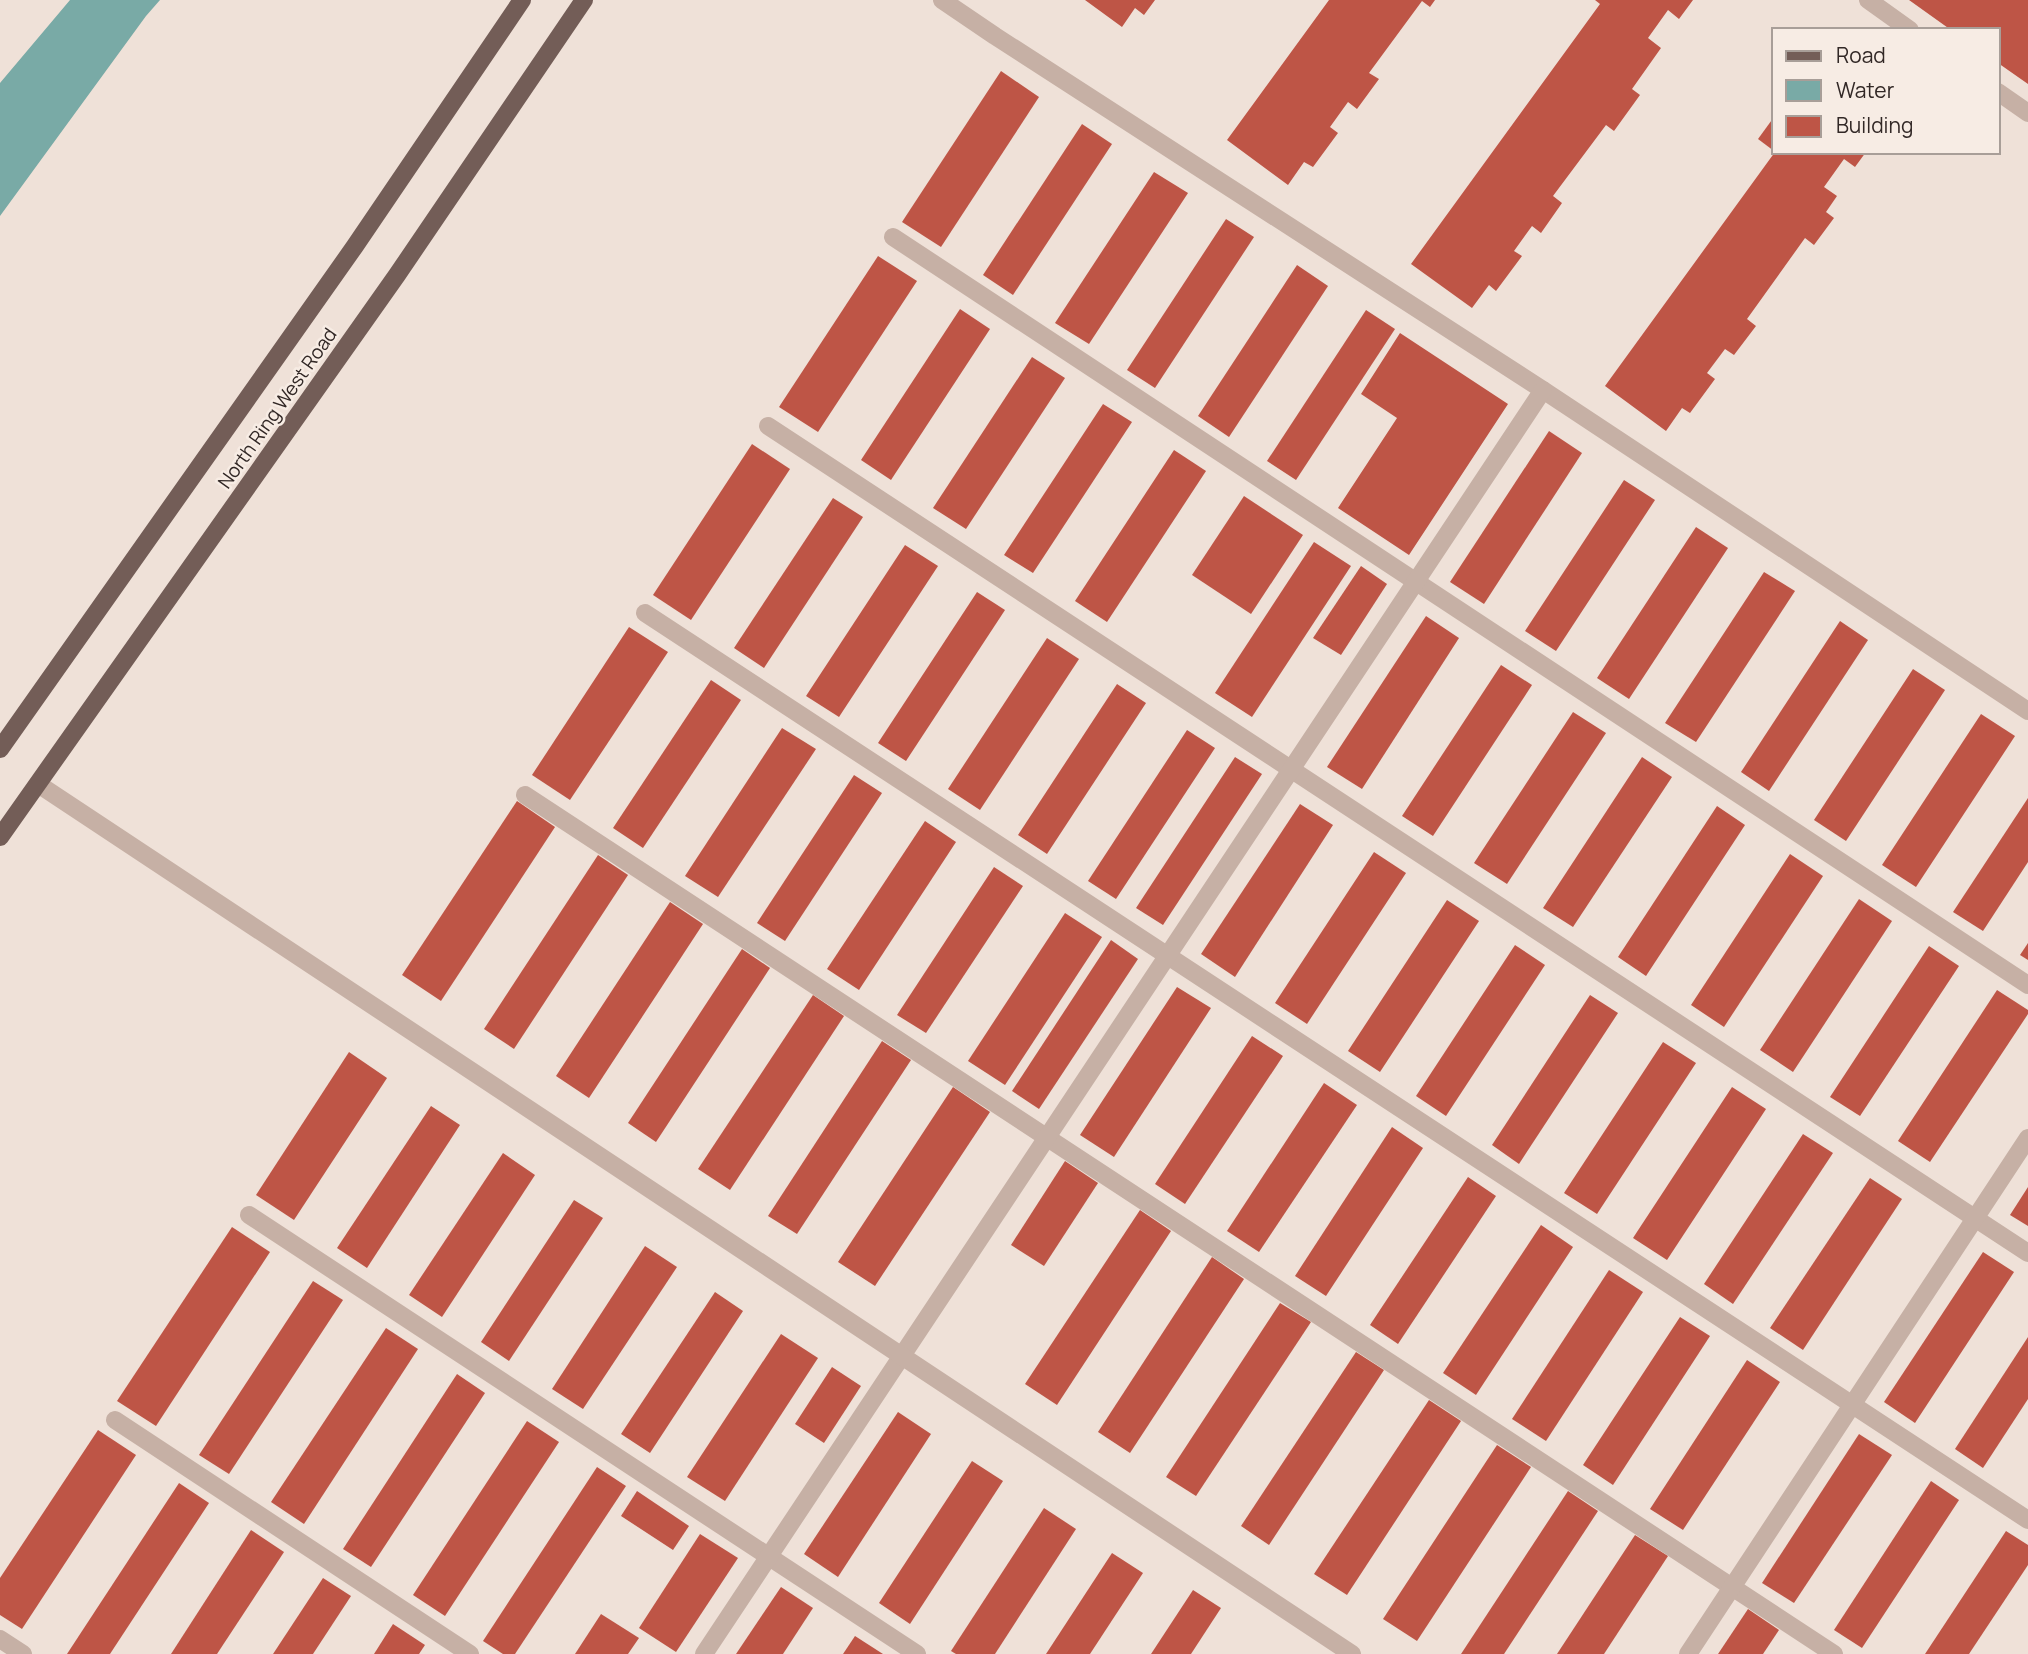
<svg xmlns="http://www.w3.org/2000/svg" width="2028" height="1654" font-family="Manrope,sans-serif">
  <style>
    .water { fill: #79aaa6 }
    .building { fill: #be5546 }
    .lines { fill: none; stroke-linecap: round; stroke-linejoin: round }
    .service { stroke: #c6b0a5; stroke-width: 18 }
    .minor { stroke: #c6b0a5; stroke-width: 18 }
    .tertiary { stroke: #c6b0a5; stroke-width: 18 }
    .primary { stroke: #735d57; stroke-width: 18 }
    .labels { text-anchor: middle; stroke-width: 5; stroke-linejoin: round; paint-order: stroke }
    .street-label { font-size: 19px; fill: #322826; stroke: #f7ece4 }
  </style>
  <rect width="100%" height="100%" fill="#efe1d8"/>
  <!-- water -->
  <path class="water" d="M70,0H160L146,16L0,216V83Z"/>
  <!-- building -->
  <g class="building">
    <path d="M1085,0H1155L1144,15L1135,8L1122,27Z"/>
    <path d="M1329,0H1435L1430,7L1422,1L1369,73L1379,79L1357,109L1348,102L1330,127L1338,133L1313,167L1304,162L1288,185L1227,140Z"/>
    <path d="M1595,0H1693L1679,19L1668,10L1648,38L1661,48L1632,89L1640,95L1614,131L1606,125L1553,196L1562,203L1541,233L1532,226L1514,251L1522,256L1496,291L1489,285L1472,308L1411,264L1600,4Z"/>
    <path d="M1909,0H2028V84L1998,63V30H1951Z"/>
    <path d="M1001,71L1039,97L941,247L902,222Z"/>
    <path d="M1774,117V151L1758,139Z"/>
    <path d="M1082,124L1112,144L1013,295L983,275Z"/>
    <path d="M1775,152H1866L1855,167L1844,159L1824,187L1837,196L1826,212L1834,218L1814,245L1805,238L1747,319L1756,326L1734,355L1725,349L1707,373L1715,379L1690,413L1682,408L1666,431L1605,386Z"/>
    <path d="M1154,172L1188,193L1089,344L1055,323Z"/>
    <path d="M1226,219L1254,237L1155,388L1127,370Z"/>
    <path d="M878,256L917,281L818,432L779,407Z"/>
    <path d="M1297,265L1328,286L1229,437L1198,416Z"/>
    <path d="M960,309L990,329L891,480L861,460Z"/>
    <path d="M1366,310L1395,329L1296,480L1267,461Z"/>
    <path d="M1400,333L1508,404L1409,555L1338,508L1397,418L1361,394Z"/>
    <path d="M1032,357L1065,378L966,529L933,508Z"/>
    <path d="M1103,404L1132,422L1033,573L1004,555Z"/>
    <path d="M1549,431L1582,453L1484,604L1450,582Z"/>
    <path d="M752,444L790,469L691,620L653,595Z"/>
    <path d="M1174,450L1206,471L1107,622L1075,601Z"/>
    <path d="M1624,480L1655,500L1556,651L1525,631Z"/>
    <path d="M1244,496L1303,535L1251,614L1192,575Z"/>
    <path d="M833,498L863,517L764,668L734,648Z"/>
    <path d="M1696,527L1728,548L1629,699L1597,678Z"/>
    <path d="M1314,542L1351,566L1252,717L1215,693Z"/>
    <path d="M905,545L938,566L839,717L806,696Z"/>
    <path d="M1361,566L1387,584L1341,655L1313,638Z"/>
    <path d="M1764,572L1795,591L1696,742L1665,723Z"/>
    <path d="M977,592L1005,610L906,761L878,743Z"/>
    <path d="M1426,616L1459,638L1362,789L1327,767Z"/>
    <path d="M1840,621L1868,640L1769,791L1741,772Z"/>
    <path d="M629,627L668,652L570,800L532,775Z"/>
    <path d="M1047,638L1079,659L980,810L948,789Z"/>
    <path d="M1501,665L1532,685L1433,836L1402,816Z"/>
    <path d="M1913,669L1945,690L1846,841L1814,820Z"/>
    <path d="M711,680L741,700L643,848L613,828Z"/>
    <path d="M1117,684L1146,703L1047,854L1018,835Z"/>
    <path d="M1573,712L1606,733L1507,884L1474,863Z"/>
    <path d="M1981,714L2015,736L1916,887L1882,865Z"/>
    <path d="M782,728L816,749L718,897L685,876Z"/>
    <path d="M1187,730L1215,748L1116,899L1088,881Z"/>
    <path d="M1235,757L1262,774L1163,925L1136,908Z"/>
    <path d="M1642,757L1672,777L1573,927L1543,908Z"/>
    <path d="M854,775L882,793L785,941L757,923Z"/>
    <path d="M2028,798V862L1983,931L1953,912Z"/>
    <path d="M517,801L555,827L441,1001L402,975Z"/>
    <path d="M1300,804L1333,825L1235,977L1201,954Z"/>
    <path d="M1717,806L1745,825L1646,976L1618,957Z"/>
    <path d="M925,821L956,842L859,990L827,969Z"/>
    <path d="M1374,852L1406,873L1307,1024L1275,1003Z"/>
    <path d="M1790,854L1823,876L1724,1027L1691,1005Z"/>
    <path d="M598,855L628,875L514,1049L484,1029Z"/>
    <path d="M994,867L1023,886L926,1033L897,1015Z"/>
    <path d="M1859,899L1892,921L1793,1072L1760,1050Z"/>
    <path d="M1447,900L1479,921L1380,1072L1348,1051Z"/>
    <path d="M670,902L703,924L589,1098L556,1076Z"/>
    <path d="M1065,913L1102,937L1005,1085L968,1061Z"/>
    <path d="M1111,940L1138,959L1039,1109L1012,1091Z"/>
    <path d="M2028,943V960L2020,955Z"/>
    <path d="M1515,945L1545,965L1446,1116L1416,1096Z"/>
    <path d="M1929,946L1959,966L1860,1116L1830,1097Z"/>
    <path d="M742,949L770,968L656,1142L628,1123Z"/>
    <path d="M1177,987L1211,1008L1114,1157L1080,1135Z"/>
    <path d="M1997,990L2028,1010V1014L1930,1162L1898,1141Z"/>
    <path d="M813,995L844,1016L730,1190L698,1169Z"/>
    <path d="M1590,995L1618,1013L1519,1164L1492,1145Z"/>
    <path d="M1252,1036L1283,1056L1185,1204L1155,1184Z"/>
    <path d="M882,1041L911,1060L797,1234L768,1216Z"/>
    <path d="M1663,1042L1696,1063L1597,1214L1564,1193Z"/>
    <path d="M349,1052L387,1078L294,1220L256,1195Z"/>
    <path d="M1324,1083L1357,1105L1259,1252L1227,1231Z"/>
    <path d="M953,1087L990,1112L875,1286L838,1262Z"/>
    <path d="M1732,1087L1766,1109L1667,1260L1633,1238Z"/>
    <path d="M431,1106L460,1125L367,1268L337,1248Z"/>
    <path d="M1392,1127L1423,1148L1326,1296L1295,1276Z"/>
    <path d="M1803,1134L1833,1153L1733,1304L1704,1284Z"/>
    <path d="M503,1153L535,1175L442,1317L409,1295Z"/>
    <path d="M1065,1161L1098,1183L1044,1266L1011,1245Z"/>
    <path d="M1468,1177L1496,1196L1398,1344L1370,1325Z"/>
    <path d="M1870,1178L1902,1199L1803,1350L1770,1328Z"/>
    <path d="M2028,1187V1226L2010,1215Z"/>
    <path d="M574,1200L603,1218L509,1361L481,1342Z"/>
    <path d="M1140,1210L1171,1231L1057,1405L1025,1384Z"/>
    <path d="M1541,1225L1573,1247L1476,1395L1443,1373Z"/>
    <path d="M232,1227L270,1252L156,1426L117,1401Z"/>
    <path d="M645,1246L677,1267L583,1409L552,1389Z"/>
    <path d="M1983,1252L2014,1272L1915,1423L1884,1402Z"/>
    <path d="M1212,1257L1244,1279L1130,1453L1098,1432Z"/>
    <path d="M1609,1270L1643,1292L1546,1441L1512,1419Z"/>
    <path d="M313,1281L343,1300L229,1474L199,1455Z"/>
    <path d="M715,1292L743,1311L650,1453L621,1434Z"/>
    <path d="M1280,1303L1311,1322L1196,1496L1166,1477Z"/>
    <path d="M1680,1317L1710,1336L1613,1485L1583,1465Z"/>
    <path d="M386,1328L418,1349L304,1524L271,1502Z"/>
    <path d="M781,1334L818,1358L725,1501L687,1477Z"/>
    <path d="M2028,1337V1399L1983,1468L1955,1449Z"/>
    <path d="M1356,1352L1384,1370L1269,1545L1241,1526Z"/>
    <path d="M1747,1360L1780,1382L1683,1530L1650,1509Z"/>
    <path d="M832,1367L861,1386L824,1443L795,1424Z"/>
    <path d="M457,1374L485,1393L371,1567L343,1549Z"/>
    <path d="M1429,1400L1461,1421L1347,1595L1314,1574Z"/>
    <path d="M898,1412L931,1434L838,1577L804,1554Z"/>
    <path d="M527,1421L559,1442L445,1616L413,1595Z"/>
    <path d="M98,1430L136,1455L22,1629L0,1615V1578Z"/>
    <path d="M1859,1434L1892,1455L1794,1603L1762,1583Z"/>
    <path d="M1497,1445L1531,1467L1417,1641L1383,1619Z"/>
    <path d="M972,1461L1003,1481L910,1624L879,1603Z"/>
    <path d="M597,1467L626,1486L515,1654H503L483,1641Z"/>
    <path d="M1931,1481L1959,1500L1862,1648L1834,1630Z"/>
    <path d="M179,1483L209,1503L110,1654H67Z"/>
    <path d="M637,1491L689,1526L673,1550L621,1516Z"/>
    <path d="M1568,1491L1598,1511L1504,1654H1461Z"/>
    <path d="M1044,1508L1076,1529L995,1654H956L951,1651Z"/>
    <path d="M251,1530L284,1552L217,1654H171Z"/>
    <path d="M2006,1531L2028,1545V1565L1969,1654H1925Z"/>
    <path d="M700,1534L738,1558L676,1652L639,1628Z"/>
    <path d="M1635,1535L1668,1556L1604,1654H1557Z"/>
    <path d="M1112,1553L1143,1573L1090,1654H1046Z"/>
    <path d="M323,1578L351,1596L313,1654H273Z"/>
    <path d="M781,1587L813,1608L783,1654H736Z"/>
    <path d="M1193,1590L1221,1608L1191,1654H1151Z"/>
    <path d="M1748,1609L1779,1630L1763,1654H1718Z"/>
    <path d="M601,1614L639,1638L628,1654H575Z"/>
    <path d="M393,1624L425,1645L419,1654H374Z"/>
    <path d="M855,1636L883,1654H843Z"/>
  </g>
  <g class="lines">
    <!-- service -->
    <g class="service">
      <path d="M1868,0L1910,30"/>
      <path d="M1998,92L2028,113"/>
      <path d="M893,237L2028,985"/>
      <path d="M768,426L2028,1253"/>
      <path d="M645,613L2028,1520"/>
      <path d="M525,795L1834,1654"/>
      <path d="M249,1215L917,1654"/>
      <path d="M115,1420L470,1654"/>
      <path d="M0,1639L23,1654"/>
    </g>
    <!-- minor -->
    <g class="minor">
      <path d="M942,0L995,36L1543,390L2028,711"/>
      <path d="M704,1654L1543,390"/>
      <path d="M1688,1654L2028,1138"/>
    </g>
    <!-- tertiary -->
    <path class="tertiary" d="M38,784L1352,1654"/>
    <!-- primary -->
    <g class="primary">
      <path d="M0,749L355,246L522,0"/>
      <path d="M0,837L397,275L584,0"/>
    </g>
  </g>
  <g class="labels">
    <!-- street labels -->
    <g class="street-label">
      <text transform="translate(277 408) rotate(-55)" y="7">North Ring West Road</text>
    </g>
  </g>
  <!-- legend -->
  <rect x="1772" y="28" width="228" height="126" fill="#f7ece4" stroke="#a89e98" stroke-width="2"/>
  <rect x="1786" y="51" width="35" height="10" fill="#735d57" stroke="#a89e98" stroke-width="2"/>
  <text x="1836" y="63" font-size="21" fill="#322826">Road</text>
  <rect x="1786" y="80" width="35" height="21" fill="#79aaa6" stroke="#a89e98" stroke-width="2"/>
  <text x="1836" y="98" font-size="21" fill="#322826">Water</text>
  <rect x="1786" y="116" width="35" height="21" fill="#be5546" stroke="#a89e98" stroke-width="2"/>
  <text x="1836" y="133" font-size="21" fill="#322826">Building</text>
</svg>
